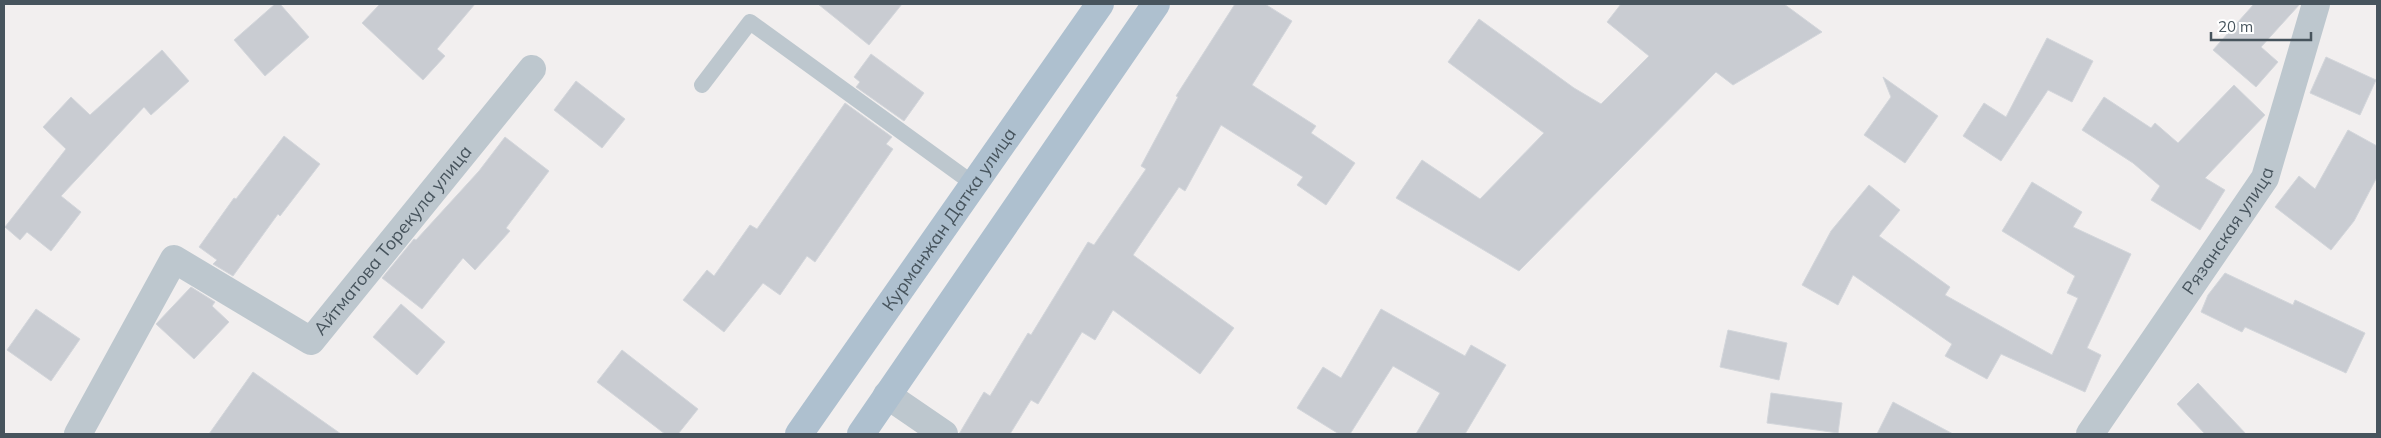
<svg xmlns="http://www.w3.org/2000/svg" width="2381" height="438" font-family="Mulish,sans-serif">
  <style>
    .building { fill: #c9ccd2; stroke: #d3d6db }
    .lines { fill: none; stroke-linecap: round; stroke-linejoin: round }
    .service { stroke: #bdc7ce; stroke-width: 16 }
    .minor { stroke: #bdc7ce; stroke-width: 28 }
    .primary { stroke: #aec0cf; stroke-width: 28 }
    .labels { text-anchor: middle; stroke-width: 4.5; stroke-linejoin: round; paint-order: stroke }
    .street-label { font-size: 18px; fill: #47545d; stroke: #fff }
  </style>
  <rect width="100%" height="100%" fill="#f2efef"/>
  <!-- building -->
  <g class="building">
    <path d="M275,4H280L309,37L265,76L234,40Z"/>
    <path d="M380,4H475L437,49L445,56L423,80L362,23Z"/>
    <path d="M818,4H902L869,45Z"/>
    <path d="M1235,4H1265L1292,21L1252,85L1316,126L1311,133L1355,163L1326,205L1297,185L1303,177L1221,125L1185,191L1179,187L1133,255L1234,328L1200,374L1113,310L1095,340L1082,332L1038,404L1031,400L1010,434H959L984,392L990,396L1028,333L1031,335L1088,242L1094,245L1146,169L1141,166L1178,97L1176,96Z"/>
    <path d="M1621,4H1784L1822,32L1733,85L1716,72L1519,271L1396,198L1422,160L1480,199L1544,133L1448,62L1479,19L1574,88L1601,104L1649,56L1607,22Z"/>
    <path d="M2254,4H2300L2261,47L2278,62L2256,87L2213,50Z"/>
    <path d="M2047,38L2093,61L2072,102L2048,90L2001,161L1963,136L1984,103L2006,117Z"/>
    <path d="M162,50L189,81L151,115L144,107L61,196L81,212L51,251L27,232L20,240L5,227L66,149L43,127L71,97L90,115Z"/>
    <path d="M871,54L924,93L904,121L856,87L860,82L854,77Z"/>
    <path d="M2326,57L2376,80L2360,115L2310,93Z"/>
    <path d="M1883,77L1938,116L1905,163L1864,135L1891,97Z"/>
    <path d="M576,81L625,119L602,148L554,110Z"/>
    <path d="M2234,85L2265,115L2205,178L2225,190L2200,230L2151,200L2160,186L2133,163L2082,130L2104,97L2151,128L2155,123L2178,143Z"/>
    <path d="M845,103L892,137L886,144L893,149L815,262L807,256L780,295L763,283L724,332L683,300L707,270L714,276L750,225L757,229Z"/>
    <path d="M2348,130L2377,146V177L2354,221L2331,250L2275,207L2299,176L2315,189Z"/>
    <path d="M284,136L320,164L280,216L278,214L233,276L213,264L217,260L199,247L234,198L236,199Z"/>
    <path d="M505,137L549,171L506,228L510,231L475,270L463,258L422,309L382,278L414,239L416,240L479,171Z"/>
    <path d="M2032,182L2082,212L2073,227L2131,254L2087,348L2101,355L2085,392L2001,354L1987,379L1945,356L1952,344L1853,275L1838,305L1802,285L1831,231L1869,185L1900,210L1879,236L1950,287L1945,295L2052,355L2078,298L2067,293L2075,276L2002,231Z"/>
    <path d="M2225,273L2293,305L2295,300L2365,333L2346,373L2245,327L2242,332L2201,312L2208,295Z"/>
    <path d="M191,287L215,302L212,306L229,322L194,359L156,324Z"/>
    <path d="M401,304L445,342L417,375L373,337Z"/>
    <path d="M36,309L80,339L51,381L7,350Z"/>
    <path d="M1381,309L1465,356L1471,345L1506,365L1465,434H1416L1440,393L1393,366L1350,434H1339L1297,408L1323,367L1341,378Z"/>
    <path d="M1728,330L1787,343L1779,380L1720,367Z"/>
    <path d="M622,350L698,409L678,434H665L597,382Z"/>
    <path d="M253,372L341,434H209Z"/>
    <path d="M2198,383L2246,434H2205L2177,404Z"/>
    <path d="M1771,393L1842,403L1838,433L1767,423Z"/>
    <path d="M1893,402L1953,434H1877Z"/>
  </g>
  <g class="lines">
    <!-- service -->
    <path class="service" d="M702,85L750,22L975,185"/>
    <!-- minor -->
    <g class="minor">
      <path d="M887,395L944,434"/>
      <path id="s1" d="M78,434L174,259L311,341L532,69"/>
      <path id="s2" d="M2090,434L2265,178L2316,4"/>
    </g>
    <!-- primary -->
    <g class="primary">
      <path id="s3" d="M799,434L1100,4"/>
      <path d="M861,434L1156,4"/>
    </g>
  </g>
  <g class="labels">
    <!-- street labels -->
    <g class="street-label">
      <text dy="6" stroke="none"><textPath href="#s3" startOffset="262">Курманжан Датка улица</textPath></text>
      <text dy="6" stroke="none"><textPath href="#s2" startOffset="246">Рязанская улица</textPath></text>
      <text dy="6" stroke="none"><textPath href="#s1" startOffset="489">Айтматова Торекула улица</textPath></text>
    </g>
  </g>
  <!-- border -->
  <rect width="2381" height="438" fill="none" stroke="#47545d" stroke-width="10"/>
  <!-- scale -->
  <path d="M2211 32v8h100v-8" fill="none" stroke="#47545d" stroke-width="2.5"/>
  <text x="2218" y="32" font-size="15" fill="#47545d" stroke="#ffffff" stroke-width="4" paint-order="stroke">20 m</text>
</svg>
